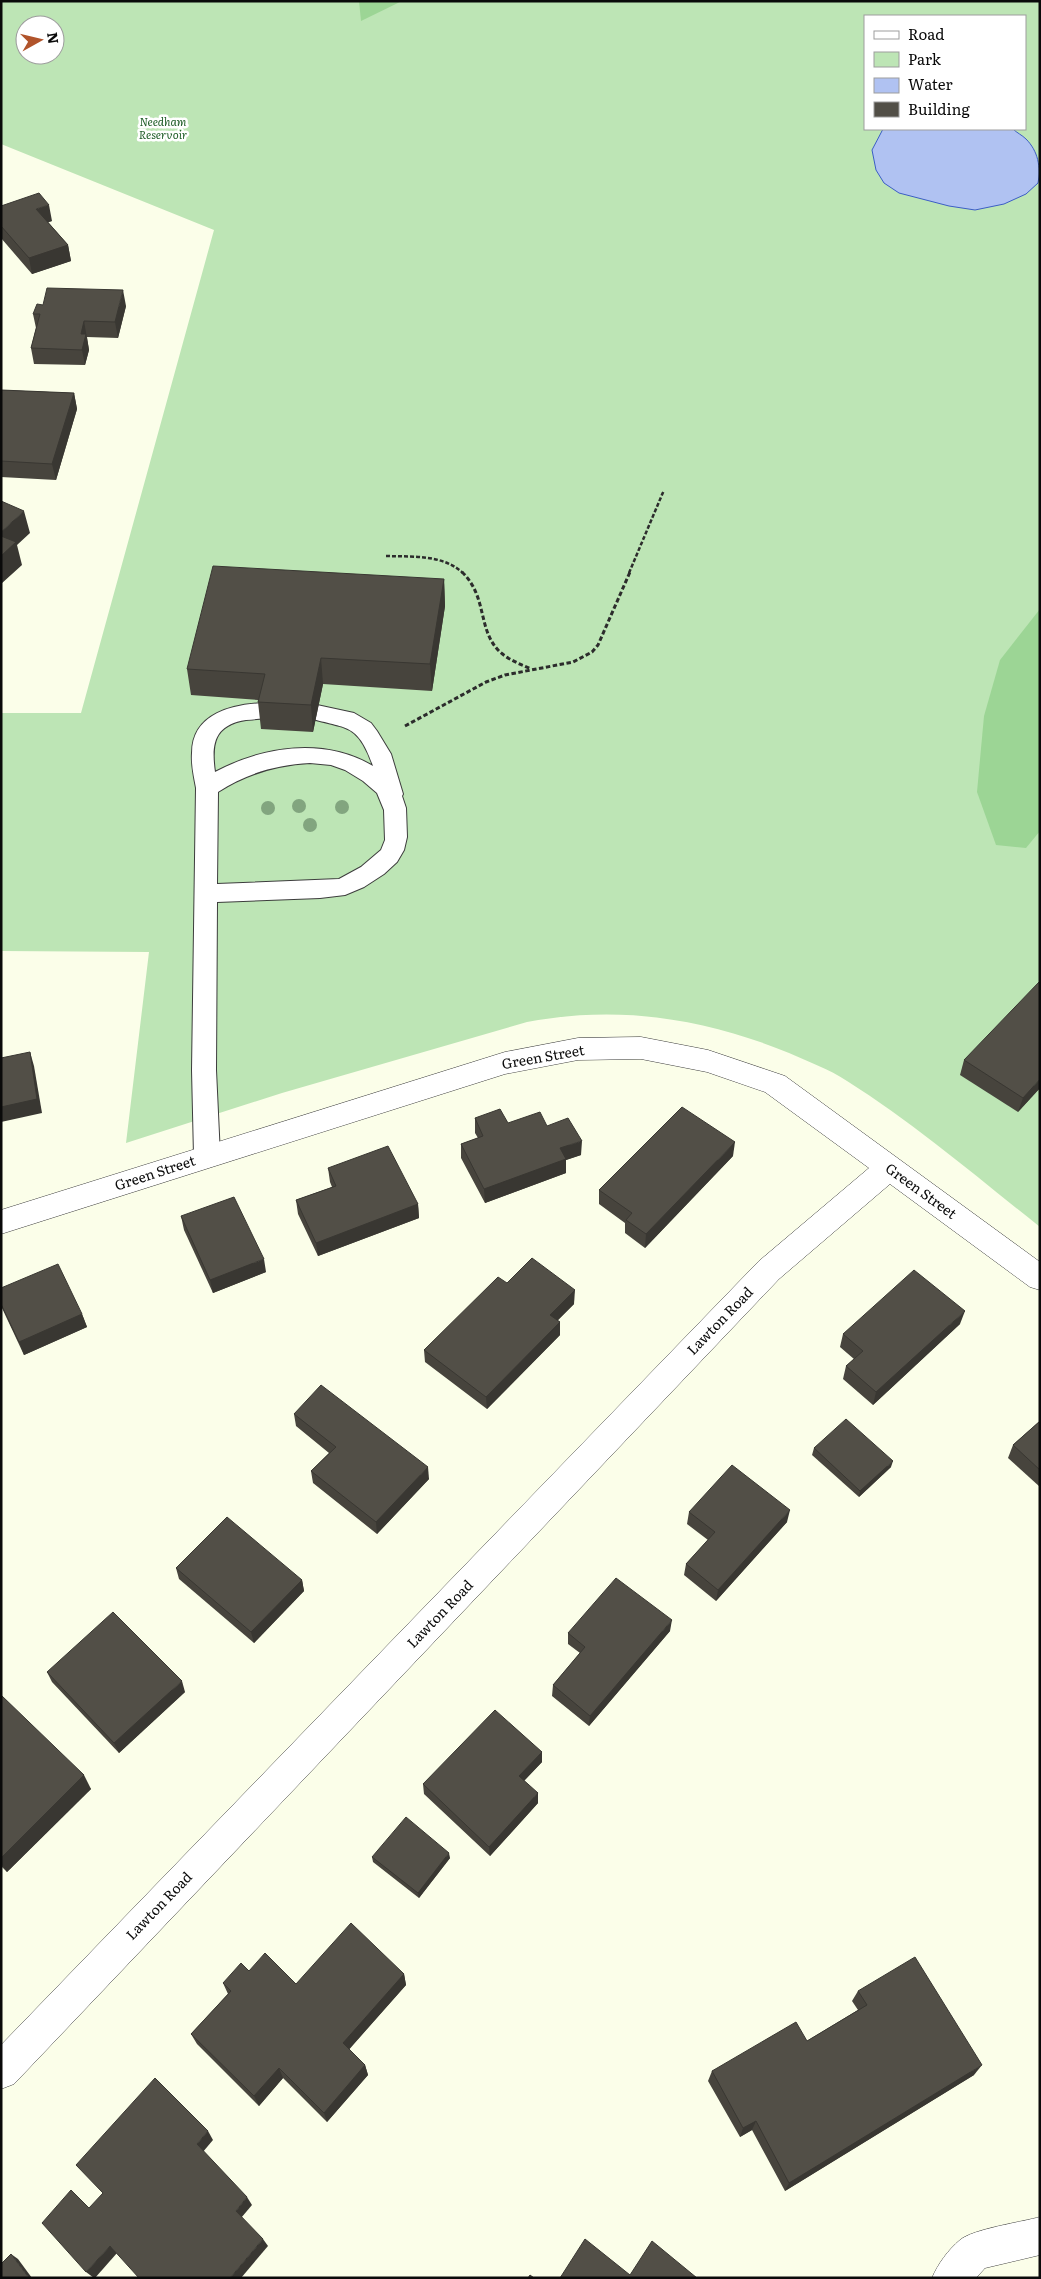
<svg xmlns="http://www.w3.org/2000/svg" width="1041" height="2279" font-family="Literata,serif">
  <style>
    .green { fill: #bde5b5; fill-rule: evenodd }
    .forest { fill: #9cd595 }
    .water { fill: #b0c2f2; stroke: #3c5ec5 }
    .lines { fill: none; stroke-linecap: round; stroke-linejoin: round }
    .lane-casing { stroke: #3d3d3d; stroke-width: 2 }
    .street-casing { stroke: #3d3d3d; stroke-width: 1 }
    .path-far1 { stroke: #2c2c2c; stroke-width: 2.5; stroke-dasharray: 4 2; stroke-linecap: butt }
    .path { stroke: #2c2c2c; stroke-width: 3; stroke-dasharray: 4.5 2.5; stroke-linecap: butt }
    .lane { fill: #fff; fill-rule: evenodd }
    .street { fill: #fff; fill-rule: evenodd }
    .tree { fill: #82a57f }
    .wall { fill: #47443d }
    .shaded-wall { fill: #393732 }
    .building { fill: #524f47; stroke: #393732 }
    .labels { text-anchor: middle; stroke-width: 5; stroke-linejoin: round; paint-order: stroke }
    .far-park-label { font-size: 11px; font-style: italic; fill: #1f5d28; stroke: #fff }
    .street-label { font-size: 14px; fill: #0a0a0a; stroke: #fff }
  </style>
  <rect width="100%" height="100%" fill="#fbfee9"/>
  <!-- green -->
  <path class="green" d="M1,1H1040V1227C977,1177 915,1124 847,1081C829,1069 809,1062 789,1053C704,1018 618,1005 527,1022L282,1093L126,1143L149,952L1,951V713H81L214,230L1,144ZM865,16H1025V129H865ZM25,25H55V55H25Z"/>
  <!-- forest -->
  <g class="forest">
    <path d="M359,1H402L361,21Z"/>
    <path d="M1040,609V831L1026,848L996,845L977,792L984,716L1000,660Z"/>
  </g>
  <!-- water -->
  <path class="water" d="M883,129H1013C1017,133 1022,135 1026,139C1038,151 1041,167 1038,183L1026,194L1004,204L975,210L949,206L899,193L884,183L876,170L872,150Z"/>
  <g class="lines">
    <defs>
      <path id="lane" d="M266,703L274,706L277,711L274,716C264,719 256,719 246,720C214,725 211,744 215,772C264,746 324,737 373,766C358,723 347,729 309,718L306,713L309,708L317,705L354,713L371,723L377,731L391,754L403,794L402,796L406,808L407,837L404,850L397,862L384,874L364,887L345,895L320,898L217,902L216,1070L220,1156L216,1163L207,1166L198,1163L194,1156L192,1070L196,788C194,777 191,765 192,753C192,713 233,704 266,703ZM310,763L331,765L345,770L363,781L377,793L384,810L385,840L381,850L361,867L339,879L217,884L218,792C247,773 276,765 310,763Z"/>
      <g id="street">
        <path d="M641,1037L708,1050L785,1076L1040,1262V1290L1030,1287L890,1184L779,1279L14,2084L1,2089V2045L759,1261L869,1168L765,1092L707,1072L641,1059L578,1060L505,1074L1,1234V1210L505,1052L578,1038Z"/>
        <path d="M1040,2217V2255L985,2268L976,2278H932C938,2264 948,2250 960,2240C973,2229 1022,2222 1040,2217Z"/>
      </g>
    </defs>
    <!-- lane casing -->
    <use href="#lane" class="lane-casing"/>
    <!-- street casing -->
    <use href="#street" class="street-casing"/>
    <!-- path-far1 -->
    <g class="path-far1">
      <path d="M386,556C413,557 442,554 463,573"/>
      <path d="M629,573L664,490"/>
    </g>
    <!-- path -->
    <g class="path">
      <path d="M462,572C488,597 477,630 500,652C509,660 520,664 531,669"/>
      <path d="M405,726L486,682L505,675L573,662L592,652L598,645L630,572"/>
    </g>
    <!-- lane -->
    <use href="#lane" class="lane"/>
    <!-- street -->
    <use href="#street" class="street"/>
  </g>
  <!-- trees -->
  <g class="tree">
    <circle cx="299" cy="806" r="7"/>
    <circle cx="342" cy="807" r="7"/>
    <circle cx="268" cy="808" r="7"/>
    <circle cx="310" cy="825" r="7"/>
  </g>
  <!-- wall -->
  <g class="wall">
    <path d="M1,206L52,221L48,222L68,245L71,261L32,274L1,238Z"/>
    <path d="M126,306L118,338L87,337L89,350L85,365L34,364L31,348L36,328L33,314Z"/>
    <path d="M1,390L74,393L77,409L56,480L1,477Z"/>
    <path d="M444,579L445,606L432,691L323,684L313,732L261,729L258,702V700L191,695L187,669Z"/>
    <path d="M964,1060L1040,1088L1018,1112L960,1075Z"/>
    <path d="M475,1118L508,1123L547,1126L581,1155L566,1160V1173L485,1203L461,1158V1144L478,1138L475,1133Z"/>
    <path d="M733,1156L645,1248L625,1233V1223L599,1204V1190Z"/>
    <path d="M328,1168L418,1204L419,1218L318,1256L298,1214L296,1200L332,1187L330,1182Z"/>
    <path d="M181,1216L266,1272L213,1293L184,1230Z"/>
    <path d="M507,1283L574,1304L557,1321L560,1322V1335L487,1409L425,1362L424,1350Z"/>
    <path d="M1,1288L82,1314L87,1327L24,1355L1,1306Z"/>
    <path d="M960,1324L873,1405L843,1379L846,1366L854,1359L840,1347L843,1334Z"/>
    <path d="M294,1414L429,1479L377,1534L313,1483L311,1471L329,1453L296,1426Z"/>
    <path d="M1040,1421V1487L1008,1458L1013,1445Z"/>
    <path d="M814,1448L891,1467L859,1497L812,1455Z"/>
    <path d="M689,1512L787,1522L716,1601L684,1575L686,1564L708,1540L687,1524Z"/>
    <path d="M176,1568L302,1580L304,1591L254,1643L179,1579Z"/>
    <path d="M670,1631L589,1726L552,1696L553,1685L580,1653L568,1644V1633Z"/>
    <path d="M47,1672L185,1692L119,1753L52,1682Z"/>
    <path d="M1,1695L91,1789L7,1872L1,1866Z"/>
    <path d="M542,1752V1762L524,1781L538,1803L490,1856L424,1794L423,1784Z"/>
    <path d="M372,1857L450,1858L419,1898L373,1862Z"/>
    <path d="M249,1971L296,1984L404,1974L406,1985L349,2049L365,2065L368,2075L327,2122L283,2078L259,2106L197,2044L191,2034L228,1994L223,1983Z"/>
    <path d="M858,1991L974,2075L785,2191L752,2130L740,2137L708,2081L712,2071L807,2041L858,2010L852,2001Z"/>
  </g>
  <!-- shaded-wall -->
  <g class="shaded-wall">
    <path d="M49,205L52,221L40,225L36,209Z"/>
    <path d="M68,245L71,261L32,274L29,258Z"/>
    <path d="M123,290L126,306L118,338L115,322Z"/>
    <path d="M84,321L89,350L85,365L82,350L81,334Z"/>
    <path d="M74,393L77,409L56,480L52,464Z"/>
    <path d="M24,511L30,533L17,545L22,565L1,584V532Z"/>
    <path d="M444,579L445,606L432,691L430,664Z"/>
    <path d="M321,658L323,684L313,732L311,705Z"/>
    <path d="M30,1052L34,1066L42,1113L1,1122V1107Z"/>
    <path d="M1040,1079V1088L1018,1112L1023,1098Z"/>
    <path d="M582,1141L581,1155L566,1160V1173L485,1203L484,1189L560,1148Z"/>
    <path d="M735,1142L733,1156L645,1248L646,1234Z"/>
    <path d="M418,1204L419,1218L318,1256L316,1243Z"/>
    <path d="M264,1259L266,1272L213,1293L210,1280Z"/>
    <path d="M575,1290L574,1304L550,1328V1315Z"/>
    <path d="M965,1311L960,1324L873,1405L876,1392Z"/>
    <path d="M82,1314L87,1327L24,1355L19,1342Z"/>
    <path d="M560,1322V1335L487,1409L486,1397Z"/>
    <path d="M893,1461L891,1467L859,1497L860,1491Z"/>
    <path d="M428,1467L429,1479L377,1534L376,1522Z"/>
    <path d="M790,1510L787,1522L716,1601L718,1590Z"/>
    <path d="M302,1580L304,1591L254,1643L251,1632Z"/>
    <path d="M672,1620L670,1631L589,1726L590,1716Z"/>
    <path d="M182,1681L185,1692L119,1753L114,1743Z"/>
    <path d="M542,1752V1762L519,1786V1776Z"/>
    <path d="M84,1775L91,1789L7,1872L1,1863V1858Z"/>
    <path d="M538,1793V1803L490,1856L489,1847Z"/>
    <path d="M449,1853L450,1858L419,1898L418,1893Z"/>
    <path d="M404,1974L406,1985L346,2053L343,2043Z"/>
    <path d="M365,2065L368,2075L327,2122L324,2113Z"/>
    <path d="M982,2065L974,2075L785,2191L789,2183Z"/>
    <path d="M279,2068L283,2078L259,2106L254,2096Z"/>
    <path d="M756,2121L752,2130L740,2137L743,2128Z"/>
    <path d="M208,2131L213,2140L202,2153L197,2144Z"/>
    <path d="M247,2197L252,2205L241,2218L236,2211Z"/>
    <path d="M263,2239L268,2246L241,2278H230Z"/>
    <path d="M110,2246L117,2253L95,2278H94L86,2272Z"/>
    <path d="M11,2254L18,2259L32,2278H29Z"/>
  </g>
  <!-- building -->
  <g class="building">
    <path d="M39,193L49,205L36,209L68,245L29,258L1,226V206Z"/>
    <path d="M47,288L123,290L115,322L84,321L81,334H86L82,350L31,348L40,314H33L37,304L43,305Z"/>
    <path d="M1,390L74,393L52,464L1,461Z"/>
    <path d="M1,501L24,511L1,532Z"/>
    <path d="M1,536L16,542L1,556Z"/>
    <path d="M213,566L444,579L430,664L321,658L311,705L258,702L265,674L187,669Z"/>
    <path d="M1040,981V1079L1023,1098L964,1060Z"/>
    <path d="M30,1052L37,1099L1,1107V1058Z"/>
    <path d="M682,1107L735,1142L646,1234L626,1220L632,1213L599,1190Z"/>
    <path d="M500,1109L508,1123L540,1112L547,1126L568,1118L582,1141L560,1148L566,1159L484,1189L461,1144L483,1136L475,1118Z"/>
    <path d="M388,1146L418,1204L316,1243L296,1200L336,1186L328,1168Z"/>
    <path d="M234,1197L264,1259L210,1280L181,1216Z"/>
    <path d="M532,1258L575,1290L550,1315L560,1322L486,1397L424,1350L498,1277L507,1283Z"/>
    <path d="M58,1264L82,1314L19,1342L1,1304V1288Z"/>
    <path d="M914,1270L965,1311L876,1392L846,1366L863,1351L843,1334Z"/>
    <path d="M321,1385L428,1467L376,1522L311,1471L336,1447L294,1414Z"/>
    <path d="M846,1419L893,1461L860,1491L814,1448Z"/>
    <path d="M1040,1421V1470L1013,1445Z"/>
    <path d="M732,1465L790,1510L718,1590L686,1564L715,1532L689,1512Z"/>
    <path d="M227,1517L302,1580L251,1632L176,1568Z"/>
    <path d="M616,1578L672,1620L590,1716L553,1685L585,1647L568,1633Z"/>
    <path d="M113,1612L182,1681L114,1743L47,1672Z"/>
    <path d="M1,1695L84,1775L1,1858Z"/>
    <path d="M495,1710L542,1752L519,1776L538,1793L489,1847L423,1784Z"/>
    <path d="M406,1817L449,1853L418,1893L372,1857Z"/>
    <path d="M351,1923L404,1974L343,2043L365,2065L324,2113L279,2068L254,2096L191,2034L231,1991L223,1983L241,1963L249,1971L265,1953L296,1984Z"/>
    <path d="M915,1957L982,2065L789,2183L756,2121L743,2128L712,2071L796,2022L807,2041L867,2005L858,1991Z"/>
    <path d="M155,2078L208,2131L197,2144L247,2197L236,2211L263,2239L230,2278H139L110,2246L86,2272L42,2223L71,2190L89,2208L103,2193L76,2165Z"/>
    <path d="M585,2239L630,2275L652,2241L697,2278H560Z"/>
    <path d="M11,2254L29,2278H1V2264Z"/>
    <path d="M530,2275L534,2278H528Z"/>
  </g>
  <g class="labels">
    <!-- far-park labels -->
    <g class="far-park-label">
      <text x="163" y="126">Needham<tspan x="163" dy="13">Reservoir</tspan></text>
    </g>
    <!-- street labels -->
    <g class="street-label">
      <text transform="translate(543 1057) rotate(-10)" y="5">Green Street</text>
      <text transform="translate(155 1173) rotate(-18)" y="5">Green Street</text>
      <text transform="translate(921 1191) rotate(36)" y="5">Green Street</text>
      <text transform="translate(720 1321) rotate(-46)" y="5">Lawton Road</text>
      <text transform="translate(440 1614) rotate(-46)" y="5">Lawton Road</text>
      <text transform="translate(159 1906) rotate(-46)" y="5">Lawton Road</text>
    </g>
  </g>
  <!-- border -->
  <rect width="1041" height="2279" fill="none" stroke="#0a0a0a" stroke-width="5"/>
  <!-- legend -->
  <rect x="864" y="15" width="162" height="115" fill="#ffffff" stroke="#9d9d9d"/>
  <rect x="874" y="31" width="25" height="8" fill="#ffffff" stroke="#9d9d9d"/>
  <text x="908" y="40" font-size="15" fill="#0a0a0a">Road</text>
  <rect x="874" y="52" width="25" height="15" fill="#bde5b5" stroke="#9d9d9d"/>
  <text x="908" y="65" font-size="15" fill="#0a0a0a">Park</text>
  <rect x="874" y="78" width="25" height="15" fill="#b0c2f2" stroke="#9d9d9d"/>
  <text x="908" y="90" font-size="15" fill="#0a0a0a">Water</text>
  <rect x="874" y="102" width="25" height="15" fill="#524f47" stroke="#9d9d9d"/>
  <text x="908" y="115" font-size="15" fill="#0a0a0a">Building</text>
  <!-- north arrow -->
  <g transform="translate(40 40) rotate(82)"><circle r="24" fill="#ffffff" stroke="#9d9d9d"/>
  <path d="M0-4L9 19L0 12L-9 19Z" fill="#b1542b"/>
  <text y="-8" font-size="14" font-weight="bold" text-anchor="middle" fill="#0a0a0a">N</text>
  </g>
</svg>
